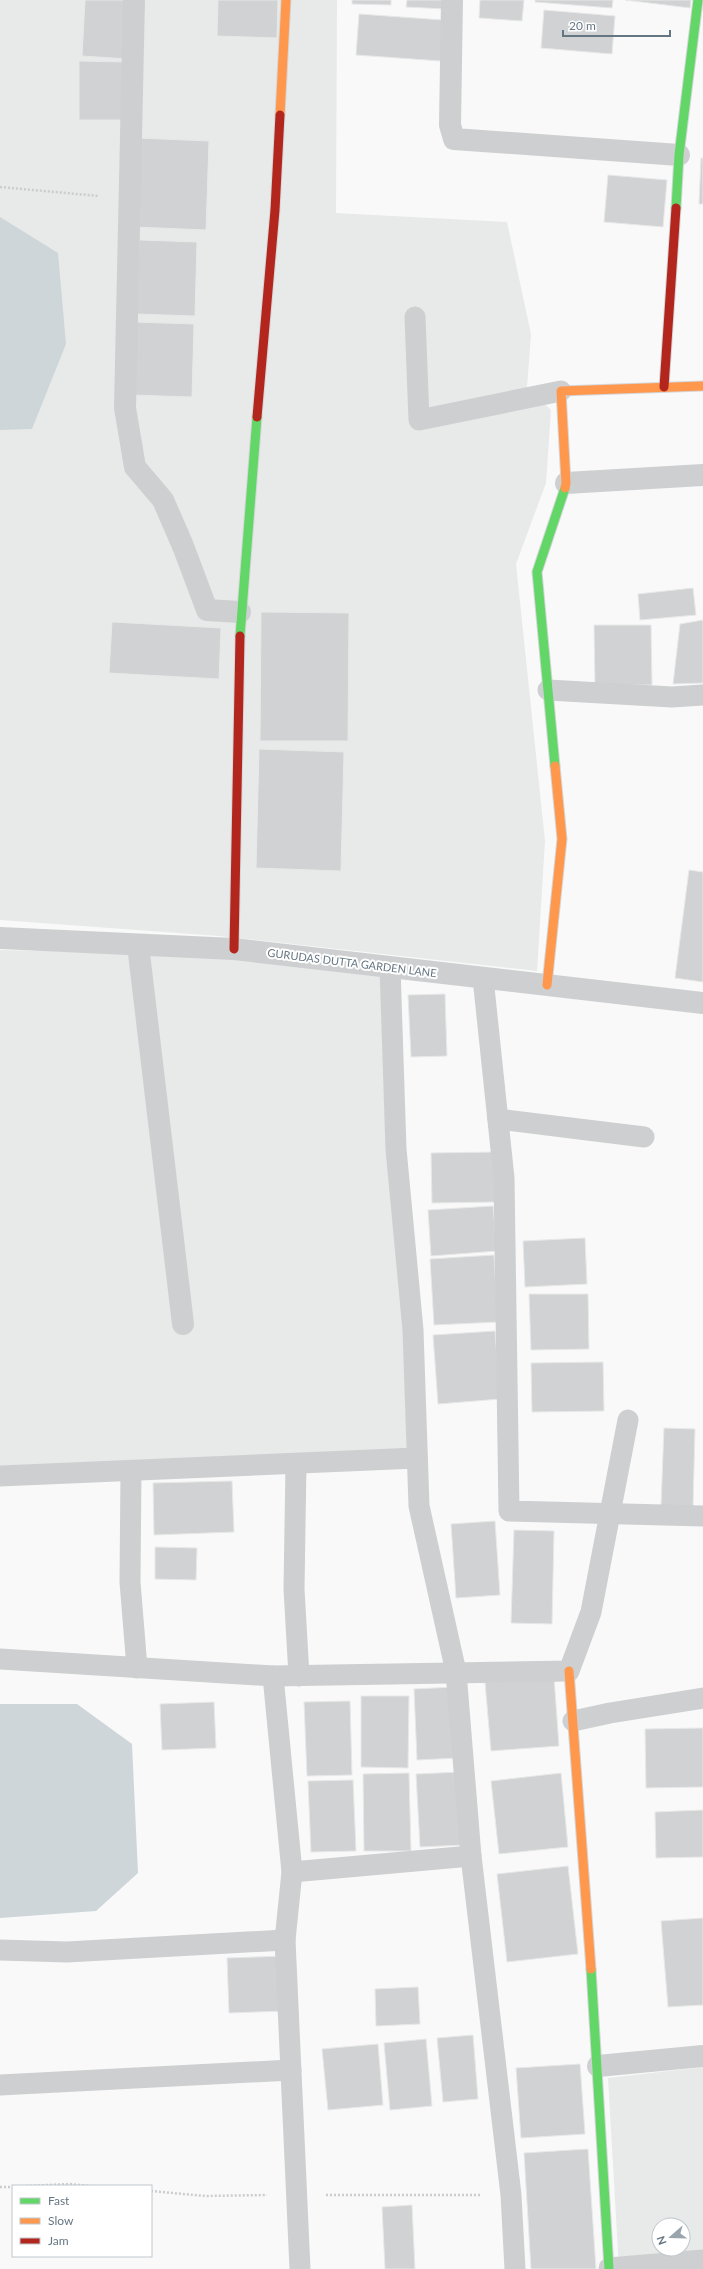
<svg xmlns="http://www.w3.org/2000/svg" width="703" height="2269" font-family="Lato,sans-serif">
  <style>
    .built { fill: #e8e9e9; fill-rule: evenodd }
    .water { fill: #ced6d9 }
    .building { fill: #d0d2d3; stroke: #e8e8e8 }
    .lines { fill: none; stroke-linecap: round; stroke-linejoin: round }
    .fast-casing { stroke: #d5d6d7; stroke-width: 11 }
    .slow-casing { stroke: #d5d6d7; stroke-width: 11 }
    .jam-casing { stroke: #d5d6d7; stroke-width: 11 }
    .path { stroke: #cbcccd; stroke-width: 2.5; stroke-dasharray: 2 2; stroke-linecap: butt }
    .lane { stroke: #cecfd0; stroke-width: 21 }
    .street { stroke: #cecfd0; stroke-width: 22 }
    .fast { stroke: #63d668; stroke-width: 9 }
    .slow { stroke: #ff974d; stroke-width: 9 }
    .jam { stroke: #b3261e; stroke-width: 9 }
    .labels { text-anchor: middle; stroke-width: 4; stroke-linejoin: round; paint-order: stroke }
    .street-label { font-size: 11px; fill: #657683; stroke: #fff }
  </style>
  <rect width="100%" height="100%" fill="#f9f9f9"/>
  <!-- built -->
  <g class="built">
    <path d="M0,0H337L336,213L507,222L531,334L527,387L551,410L546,483L516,564L545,841L537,971L219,936L0,920Z"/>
    <path d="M0,950L221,955L382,976L411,1450L0,1466Z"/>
    <path d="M703,2067V2269H619L608,2078ZM659,2225H683V2249H659Z"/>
  </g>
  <!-- water -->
  <g class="water">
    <path d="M0,217L58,253L66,344L32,429L0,430Z"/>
    <path d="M0,1704H77L132,1744L138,1873L96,1911L0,1918Z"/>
  </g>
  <!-- building -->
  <g class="building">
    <path d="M85,0H131L128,59L82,56Z"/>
    <path d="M218,0H278L277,38L217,36Z"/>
    <path d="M352,0H391V5L352,4Z"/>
    <path d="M407,0H447L446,9L406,7Z"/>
    <path d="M480,0H524L522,21L479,18Z"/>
    <path d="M535,0H613L612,8L535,2Z"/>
    <path d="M625,0H691L690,8Z"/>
    <path d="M544,10L615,16L612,54L541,48Z"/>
    <path d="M359,14L443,20L441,61L356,55Z"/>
    <path d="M79,61L126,62V120H79Z"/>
    <path d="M138,138L209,141L206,230L135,227Z"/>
    <path d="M701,158H703V204H699Z"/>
    <path d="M608,175L667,180L663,227L604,222Z"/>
    <path d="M139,240L197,242L195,316L137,314Z"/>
    <path d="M134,322L194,324L192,397L132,395Z"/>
    <path d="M693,588L696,615L640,620L638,594Z"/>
    <path d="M261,612L349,613L348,741H260Z"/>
    <path d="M703,620V683L673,684L680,624Z"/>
    <path d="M112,622L221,628L219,679L109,673Z"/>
    <path d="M594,625H651L652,685H595Z"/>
    <path d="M259,749L344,752L341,871L256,868Z"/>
    <path d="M689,870L703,872V982L675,978Z"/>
    <path d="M445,994L447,1056L411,1057L408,995Z"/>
    <path d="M494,1152L495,1202L432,1203L431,1153Z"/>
    <path d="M493,1206L497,1251L431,1256L428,1210Z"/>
    <path d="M585,1238L587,1284L525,1287L523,1241Z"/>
    <path d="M494,1255L498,1322L434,1325L430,1259Z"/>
    <path d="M529,1294H588L589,1349L531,1350Z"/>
    <path d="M495,1331L500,1399L438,1404L433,1335Z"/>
    <path d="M603,1362L604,1411L532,1412L531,1363Z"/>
    <path d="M664,1428L695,1429L693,1507L661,1506Z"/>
    <path d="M232,1481L234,1532L154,1535L153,1483Z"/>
    <path d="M495,1521L500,1595L456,1598L451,1524Z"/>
    <path d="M514,1530L554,1531L552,1624L511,1623Z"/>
    <path d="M155,1547L197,1548L196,1580L155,1579Z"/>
    <path d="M554,1677L559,1746L491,1751L485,1682Z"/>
    <path d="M455,1687L458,1758L417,1760L414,1689Z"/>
    <path d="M361,1696H409L408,1768L361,1767Z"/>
    <path d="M350,1701L352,1775L307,1776L304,1702Z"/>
    <path d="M214,1702L216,1748L162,1750L160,1704Z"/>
    <path d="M703,1728V1787L646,1788L645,1729Z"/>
    <path d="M460,1772L464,1845L420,1847L416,1774Z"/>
    <path d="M409,1773L411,1851H364L363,1774Z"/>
    <path d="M561,1773L568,1847L499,1854L491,1781Z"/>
    <path d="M353,1780L356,1851L311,1852L308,1781Z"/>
    <path d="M703,1810V1857L656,1858L655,1812Z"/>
    <path d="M568,1866L578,1954L507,1962L497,1874Z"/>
    <path d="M703,1918V2005L668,2007L661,1921Z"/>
    <path d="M284,1956L286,2011L229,2013L227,1958Z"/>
    <path d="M418,1987L420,2024L376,2026L375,1989Z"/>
    <path d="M473,2035L478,2099L443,2102L437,2038Z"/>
    <path d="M426,2039L432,2106L390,2110L384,2043Z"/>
    <path d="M378,2044L383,2105L328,2110L322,2049Z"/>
    <path d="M580,2064L585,2134L521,2138L516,2068Z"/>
    <path d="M588,2149L596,2269H531L524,2153Z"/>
    <path d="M412,2205L415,2269H385L382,2207Z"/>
  </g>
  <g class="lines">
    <defs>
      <g id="fast">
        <path d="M676,208L679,155L698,0"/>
        <path d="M240,636L257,417"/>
        <path d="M555,766L537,572L565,488"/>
        <path d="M591,1969L609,2269"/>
      </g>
      <g id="slow">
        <path d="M280,115L286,0"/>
        <path d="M565,488L566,483L561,391L703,386"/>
        <path d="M547,985L562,839L555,766"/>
        <path d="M569,1671L591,1969"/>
      </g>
      <g id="jam">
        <path d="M664,387L676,208"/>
        <path d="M257,417L275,210L280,115"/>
        <path d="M234,949L240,636"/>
      </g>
    </defs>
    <!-- fast casing -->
    <use href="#fast" class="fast-casing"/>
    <!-- slow casing -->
    <use href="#slow" class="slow-casing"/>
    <!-- jam casing -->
    <use href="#jam" class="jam-casing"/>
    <!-- path -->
    <g class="path">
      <path d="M0,187L99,196"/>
      <path d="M26,2186L69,2184L91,2186"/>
      <path d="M0,2187H13"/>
      <path d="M151,2191L205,2196L267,2195"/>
      <path d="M326,2195H481"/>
    </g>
    <!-- lane -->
    <g class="lane">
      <path d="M415,317L419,420L561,391"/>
      <path d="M548,690L672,697L703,695"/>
      <path d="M390,967L396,1149L413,1330L419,1506L456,1672L471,1856L511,2195L515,2269"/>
      <path d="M483,978L504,1178L509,1511L703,1516"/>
      <path d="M498,1119L644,1137"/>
      <path d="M296,1464L294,1589L299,1676"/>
      <path d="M131,1471L130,1582L137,1668"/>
      <path d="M0,1476L417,1458"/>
      <path d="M0,1659L273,1676L569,1671L591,1612L628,1420"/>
      <path d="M273,1676L292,1872L285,1940L300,2269"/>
      <path d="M573,1721L610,1713L703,1698"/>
      <path d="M292,1872L471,1856"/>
      <path d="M0,1950L67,1952L285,1940"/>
      <path d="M0,2085L291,2070"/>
      <path d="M609,2268L703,2260"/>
    </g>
    <!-- street -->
    <g class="street">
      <path d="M134,0L125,408L135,467L163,500L183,546L207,610L240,612"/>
      <path d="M452,0L450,125L454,139L679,155"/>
      <path d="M566,483L703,475"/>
      <path d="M0,938L234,949L703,1003"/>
      <path d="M138,945L183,1324"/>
      <path d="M598,2066L703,2056"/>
    </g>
    <!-- fast -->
    <use href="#fast" class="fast"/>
    <!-- slow -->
    <use href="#slow" class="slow"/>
    <!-- jam -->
    <use href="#jam" class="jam"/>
  </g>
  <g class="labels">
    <!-- street labels -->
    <g class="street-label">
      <text transform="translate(352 963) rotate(7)" y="4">GURUDAS DUTTA GARDEN LANE</text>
    </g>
  </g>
  <!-- legend -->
  <rect x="12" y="2185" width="140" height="72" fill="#ffffff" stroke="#c1c8cd"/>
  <rect x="20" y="2198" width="20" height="6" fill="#63d668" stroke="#c1c8cd"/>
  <text x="48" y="2205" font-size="12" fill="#657683">Fast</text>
  <rect x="20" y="2218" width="20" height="6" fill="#ff974d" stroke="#c1c8cd"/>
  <text x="48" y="2225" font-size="12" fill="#657683">Slow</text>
  <rect x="20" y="2238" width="20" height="6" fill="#b3261e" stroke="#c1c8cd"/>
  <text x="48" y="2245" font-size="12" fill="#657683">Jam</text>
  <!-- north arrow -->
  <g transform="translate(671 2237) rotate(250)"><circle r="19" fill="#ffffff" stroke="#c1c8cd"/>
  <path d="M0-3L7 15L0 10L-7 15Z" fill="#99a4ac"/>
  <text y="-6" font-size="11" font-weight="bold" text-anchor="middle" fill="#657683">N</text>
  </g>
  <!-- scale -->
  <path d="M563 30v6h107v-6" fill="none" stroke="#657683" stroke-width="2"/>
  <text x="569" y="30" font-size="12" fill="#657683" stroke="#ffffff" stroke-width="3" paint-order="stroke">20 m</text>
</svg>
